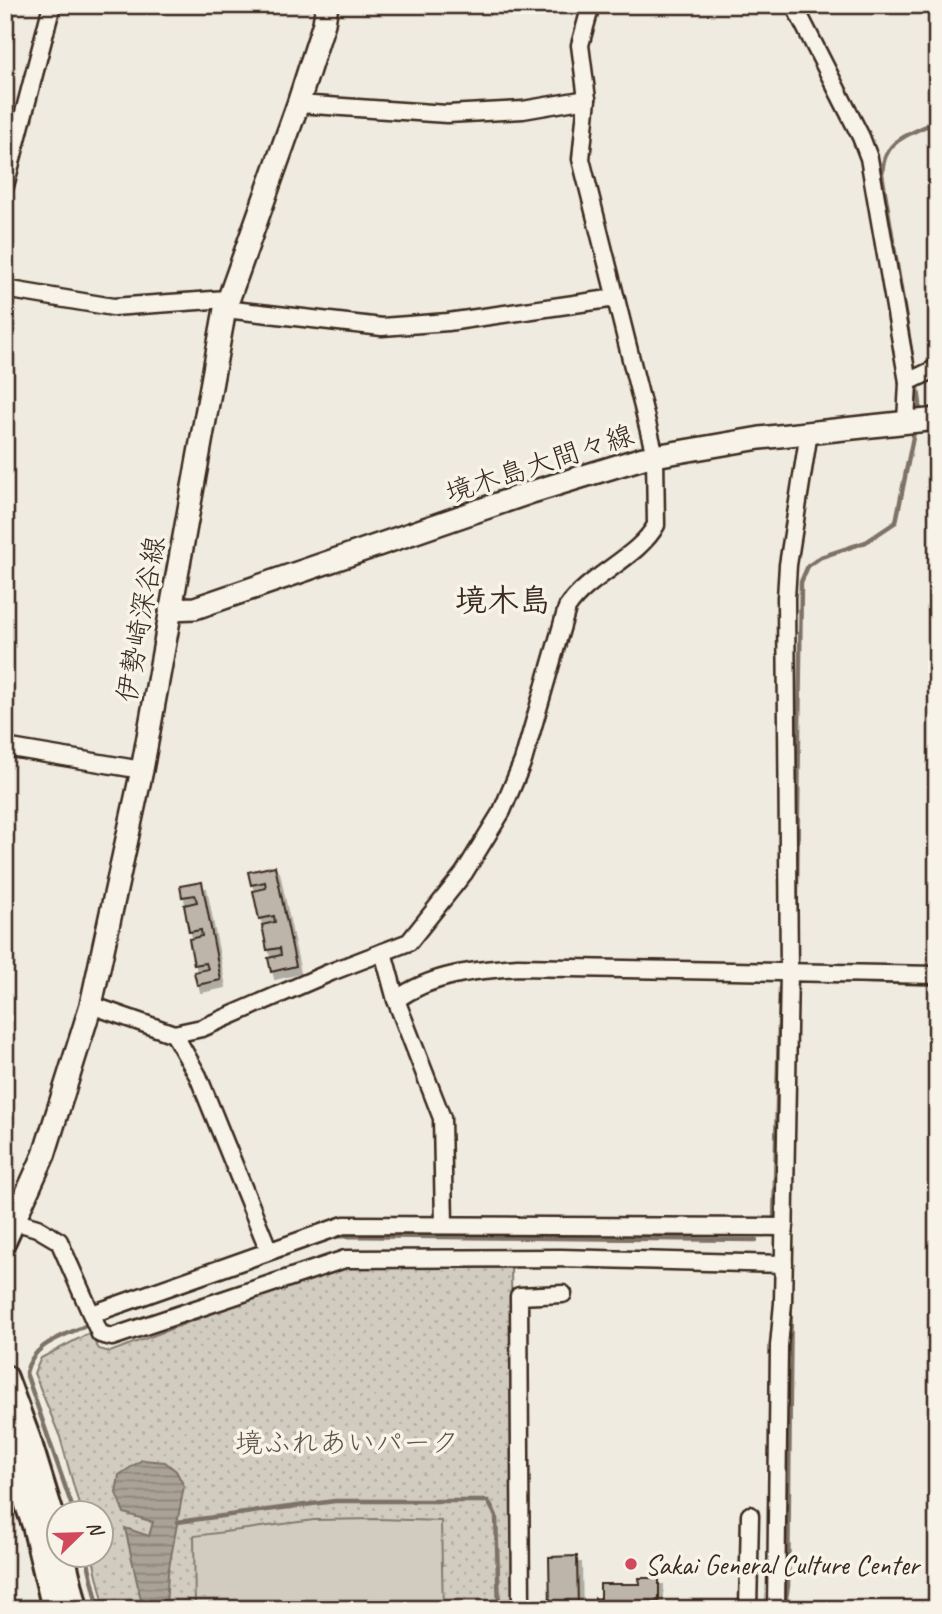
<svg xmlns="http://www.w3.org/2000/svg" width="942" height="1614" font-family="Caveat,'Klee One',sans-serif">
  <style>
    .grass { fill: url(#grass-dots); stroke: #867a6f; stroke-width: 2 }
    .pitch { fill: #d1cbc0; stroke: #867a6f; stroke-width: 2 }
    .water { fill: url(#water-rules); stroke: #7e7266; stroke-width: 2 }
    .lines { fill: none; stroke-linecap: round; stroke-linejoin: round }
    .stream { stroke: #7e7266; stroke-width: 4.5 }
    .building { fill: #bdb5aa; stroke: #3b2a1e; stroke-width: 2; filter: url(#shadow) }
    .minor-casing { stroke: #3b2a1e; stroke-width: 21 }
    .major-casing { stroke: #3b2a1e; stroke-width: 26 }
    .highway-casing { stroke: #3b2a1e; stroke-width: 30 }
    .minor { stroke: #f7f3e8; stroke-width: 16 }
    .major { stroke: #f7f3e8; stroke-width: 21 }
    .highway { stroke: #f7f3e8; stroke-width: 24 }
    .poi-dot { fill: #d1495b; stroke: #f7f3e8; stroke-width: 2.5 }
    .labels { text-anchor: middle; stroke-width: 7; stroke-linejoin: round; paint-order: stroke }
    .street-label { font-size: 28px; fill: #3b2a1e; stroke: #f7f3e8 }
    .park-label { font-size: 28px; fill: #605246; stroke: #f7f3e8 }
    .poi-label { font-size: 28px; fill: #3b2a1e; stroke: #f7f3e8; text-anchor: start }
    .quarter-label { font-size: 32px; font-weight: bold; fill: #3b2a1e; stroke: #f7f3e8 }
  </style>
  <defs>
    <pattern id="grass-dots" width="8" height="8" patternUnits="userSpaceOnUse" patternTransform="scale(1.75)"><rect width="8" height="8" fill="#d1cbc0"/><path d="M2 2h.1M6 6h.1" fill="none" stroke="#b4aea5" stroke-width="1.8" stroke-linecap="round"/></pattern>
    <pattern id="water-rules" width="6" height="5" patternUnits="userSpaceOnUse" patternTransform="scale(1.75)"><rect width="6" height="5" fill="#aaa296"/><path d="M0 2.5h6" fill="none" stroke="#8c847a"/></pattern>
    <filter id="shadow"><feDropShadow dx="4" dy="7" stdDeviation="0" flood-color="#0004"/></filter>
  </defs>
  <rect width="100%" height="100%" fill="#efebe0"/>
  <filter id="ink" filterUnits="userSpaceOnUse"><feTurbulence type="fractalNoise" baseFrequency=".0143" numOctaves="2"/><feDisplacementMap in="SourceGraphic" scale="14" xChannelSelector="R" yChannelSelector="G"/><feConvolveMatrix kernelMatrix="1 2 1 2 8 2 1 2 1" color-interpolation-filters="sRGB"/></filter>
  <g filter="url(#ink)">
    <!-- grass -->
    <path class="grass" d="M511,1265L515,1609H105L92,1555L102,1554V1512H81L60,1437L34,1373L41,1358L89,1333L99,1349L110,1352L253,1298L346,1268Z"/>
    <!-- pitch -->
    <path class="pitch" d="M378,1519L441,1521L443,1609H195L194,1536L314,1520Z"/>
    <!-- water -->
    <path class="water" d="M142,1460L165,1462L176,1471L184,1486L168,1573L166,1609H143L125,1528L149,1536L153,1522L124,1513L116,1493L119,1475Z"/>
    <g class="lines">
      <!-- stream -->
      <g class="stream">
        <path d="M915,374L882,174C883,139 909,135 937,121"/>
        <path d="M917,382L920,404L918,415"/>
        <path d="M796,960L801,582L808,566L821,557L866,542L896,522L915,427"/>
        <path d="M794,987L798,981L803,980L937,984"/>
        <path d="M774,1220L780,988"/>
        <path d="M119,1313L338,1236L756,1240"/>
        <path d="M74,1512L26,1373C32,1344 61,1337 85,1326"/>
        <path d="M177,1522L335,1501H488L496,1516L499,1609"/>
        <path d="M86,1554L99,1609"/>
        <path d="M784,1609L788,1586L791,1286"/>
      </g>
    </g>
    <!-- building -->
    <g class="building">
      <path d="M275,866L296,966L271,972L268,958L281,955L280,948L267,950L262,925L275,922L274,916L259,919L253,891L266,888L265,882L251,885L248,872Z"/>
      <path d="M202,882L221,980L197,985L194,972L208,969L206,963L194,965L189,939L202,936L201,930L189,932L184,905L197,902L195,895L182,897L180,886Z"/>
      <path d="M577,1556L578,1609H550L549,1557Z"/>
      <path d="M639,1578H659V1601L647,1602V1609H595V1598L600,1599V1584H640Z"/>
    </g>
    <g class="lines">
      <defs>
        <g id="minor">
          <path d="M794,5L861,137L869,158L908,382L906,422"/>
          <path d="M298,104L447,114L523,110L587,99"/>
          <path d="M5,186L52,5"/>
          <path d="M5,289L113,307L227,299"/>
          <path d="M225,309L382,327L448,322L616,298"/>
          <path d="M908,382L937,368"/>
          <path d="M5,747L142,770"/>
          <path d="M383,952L396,1000L442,1118L444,1225"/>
          <path d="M396,1000C431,974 476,970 518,967L937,975"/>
          <path d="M91,1005L174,1034L202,1028L331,972L409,942L464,873L502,811L523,761L567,608C589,575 638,558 656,525L655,455L581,159L587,99L580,45L591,5"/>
          <path d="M174,1034L198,1076L269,1251"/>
          <path d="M17,1222L37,1228L59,1241L100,1334L112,1337L345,1259L561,1258L784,1264"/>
          <path d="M92,1314L344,1225L785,1227"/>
          <path d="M521,1609L519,1296L563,1294"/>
          <path d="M748,1609L750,1515"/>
          <path d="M776,1609L779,1346L783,1303L789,972L786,598L788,565L809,432"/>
        </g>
        <g id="major">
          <path d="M170,609L195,608L532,492L643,458L760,438L937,419"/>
          <path d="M5,1241L44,1155L91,1005L142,770L225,309L298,104L324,23L327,5"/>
        </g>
        <g id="highway">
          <path d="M5,1378L28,1440L60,1544"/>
          <path d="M5,1438L35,1525L55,1609"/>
          <path d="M62,1554L75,1609"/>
        </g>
      </defs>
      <!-- minor casing -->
      <use href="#minor" class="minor-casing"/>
      <!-- major casing -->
      <use href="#major" class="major-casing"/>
      <!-- highway casing -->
      <use href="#highway" class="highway-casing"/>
      <!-- minor -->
      <use href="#minor" class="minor"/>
      <!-- major -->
      <use href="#major" class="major"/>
      <!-- highway -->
      <use href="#highway" class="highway"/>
    </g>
  </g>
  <!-- markers -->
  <circle class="poi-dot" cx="631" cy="1564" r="7"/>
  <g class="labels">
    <!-- street labels -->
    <g class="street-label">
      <text transform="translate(539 463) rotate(-18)" y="10">境木島大間々線</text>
      <text transform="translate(140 619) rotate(-80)" y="10">伊勢崎深谷線</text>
    </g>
    <!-- park labels -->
    <g class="park-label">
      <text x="347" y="1452">境ふれあいパーク</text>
    </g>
    <!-- poi labels -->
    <g class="poi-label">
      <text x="645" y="1574">Sakai General Culture Center</text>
    </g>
    <!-- quarter labels -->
    <g class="quarter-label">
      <text x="503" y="611">境木島</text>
    </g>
  </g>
  <!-- margin -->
  <rect width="942" height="1614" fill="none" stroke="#f7f3e8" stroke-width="28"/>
  <rect x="14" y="14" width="914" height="1586" fill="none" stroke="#3b2a1e" stroke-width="2.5" filter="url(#ink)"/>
  <!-- north arrow -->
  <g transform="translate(80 1534) rotate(67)"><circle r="33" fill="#f7f3e8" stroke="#aca397" stroke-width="2"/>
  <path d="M0-5L12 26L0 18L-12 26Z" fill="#d1495b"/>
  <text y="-10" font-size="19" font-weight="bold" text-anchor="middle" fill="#3b2a1e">N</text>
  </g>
</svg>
